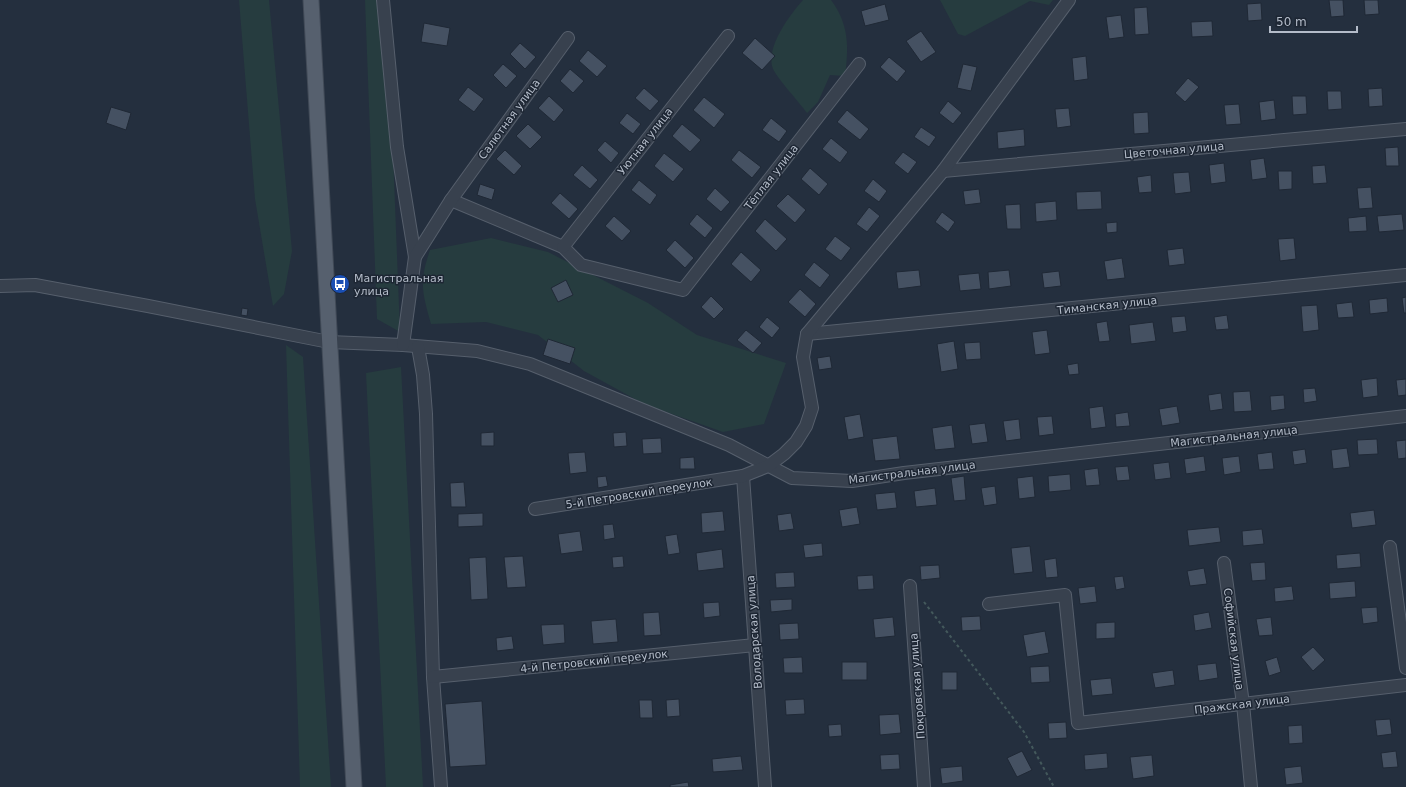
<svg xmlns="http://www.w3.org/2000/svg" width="1406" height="787" font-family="'DejaVu Sans',sans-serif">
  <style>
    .green { fill: #263c3f }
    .building { fill: #455162; stroke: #1f2835 }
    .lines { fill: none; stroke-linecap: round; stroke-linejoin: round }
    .minor-casing { stroke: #565f6c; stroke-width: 14 }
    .major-casing { stroke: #414a57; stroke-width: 17 }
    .path { stroke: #44595c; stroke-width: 2; stroke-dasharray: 3 3; stroke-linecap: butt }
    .minor { stroke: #38414e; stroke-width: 12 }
    .major { stroke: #56606e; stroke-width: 15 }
    .labels { text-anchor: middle; stroke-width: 3; stroke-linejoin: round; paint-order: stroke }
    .street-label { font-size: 11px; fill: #b4bcc9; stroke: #1d2633 }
    .poi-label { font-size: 11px; fill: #b4bcc9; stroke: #1d2633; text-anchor: start }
  </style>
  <rect width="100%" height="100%" fill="#242f3e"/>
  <!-- green -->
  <g class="green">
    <path d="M239,0H269L292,251L284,294L273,306L255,199Z"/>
    <path d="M365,0H387L400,332L377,319Z"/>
    <path d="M803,0H831C849,24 849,47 845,76L830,75L818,102L807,113C800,103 777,78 773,69C765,47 790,15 803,0Z"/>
    <path d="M940,0H1053L1049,5L1030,1L965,36L958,34Z"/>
    <path d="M491,238L548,252L648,303L697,335L786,363L764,424L723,432L644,404L584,371L538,335L486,322L431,324C422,292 419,282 430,250Z"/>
    <path d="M286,345L303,357L331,787H300Z"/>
    <path d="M401,367L423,787H386L366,373Z"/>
  </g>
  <!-- building -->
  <g class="building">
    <path d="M1329,0H1343L1344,16L1331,17Z"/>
    <path d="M1364,0H1378L1379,14L1365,15Z"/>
    <path d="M1261,3L1262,20L1248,21L1247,4Z"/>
    <path d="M885,4L889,20L865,26L861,11Z"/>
    <path d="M1147,7L1149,34L1135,35L1134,8Z"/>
    <path d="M1121,15L1124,37L1109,39L1106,17Z"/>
    <path d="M1212,21L1213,36L1192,37L1191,22Z"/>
    <path d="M424,23L450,28L447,46L421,42Z"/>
    <path d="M921,31L936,52L921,62L906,41Z"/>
    <path d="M755,38L775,56L762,70L742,53Z"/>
    <path d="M520,43L536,57L525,69L510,54Z"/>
    <path d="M588,50L607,66L597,77L579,61Z"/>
    <path d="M1086,56L1088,79L1074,81L1072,58Z"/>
    <path d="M889,57L906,71L897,82L880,67Z"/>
    <path d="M503,64L517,76L506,88L493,75Z"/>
    <path d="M963,64L977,67L971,91L957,88Z"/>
    <path d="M570,69L584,81L573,93L560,81Z"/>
    <path d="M1188,78L1199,87L1185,102L1175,93Z"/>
    <path d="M468,87L484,99L474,112L458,100Z"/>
    <path d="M644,88L659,101L650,111L635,98Z"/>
    <path d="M1382,88L1383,106L1369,107L1368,89Z"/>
    <path d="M1327,91H1341L1342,109L1328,110Z"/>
    <path d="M549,96L564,110L554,122L538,108Z"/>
    <path d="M1292,96H1306L1307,114L1293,115Z"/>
    <path d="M704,97L725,114L714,128L693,110Z"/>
    <path d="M1274,100L1276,119L1261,121L1259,102Z"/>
    <path d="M948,101L962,113L953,124L939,113Z"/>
    <path d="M1239,104L1241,124L1226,125L1224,105Z"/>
    <path d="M111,107L131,113L126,130L106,123Z"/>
    <path d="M1069,108L1071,126L1057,128L1055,109Z"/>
    <path d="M847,110L869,129L860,140L837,122Z"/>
    <path d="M1148,112L1149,133L1134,134L1133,113Z"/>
    <path d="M627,113L641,124L633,134L619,123Z"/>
    <path d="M771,118L787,131L779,142L762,130Z"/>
    <path d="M528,124L542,137L530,149L516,136Z"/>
    <path d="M682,124L701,140L690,152L672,136Z"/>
    <path d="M921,127L936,137L929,147L914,137Z"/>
    <path d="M1024,129L1025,146L998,149L997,132Z"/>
    <path d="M831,138L848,152L840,163L822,149Z"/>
    <path d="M605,141L619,153L611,163L597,150Z"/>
    <path d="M1398,147L1399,166H1386L1385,148Z"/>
    <path d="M505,150L522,166L514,175L496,159Z"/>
    <path d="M739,150L761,167L752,178L731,160Z"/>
    <path d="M903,152L917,162L908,174L894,163Z"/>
    <path d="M664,153L684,169L673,182L654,166Z"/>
    <path d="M1264,158L1267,178L1252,180L1250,160Z"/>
    <path d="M1224,163L1226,182L1211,184L1209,165Z"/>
    <path d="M582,165L598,180L590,189L573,175Z"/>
    <path d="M1325,165L1327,183L1313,184L1312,166Z"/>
    <path d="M810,168L828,184L819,195L801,179Z"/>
    <path d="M1278,171H1292V189L1279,190Z"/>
    <path d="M1189,172L1191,192L1175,194L1173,173Z"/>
    <path d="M1151,175L1152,192L1139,193L1137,177Z"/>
    <path d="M873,179L887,191L879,202L864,191Z"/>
    <path d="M639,180L657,195L650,205L631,190Z"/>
    <path d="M480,184L495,189L492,200L477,195Z"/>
    <path d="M1371,187L1373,208L1359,209L1357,188Z"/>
    <path d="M715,188L730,202L721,212L706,199Z"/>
    <path d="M979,189L981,203L965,205L963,191Z"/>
    <path d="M1101,191L1102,209L1077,210L1076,192Z"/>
    <path d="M560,193L578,209L569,219L551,203Z"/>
    <path d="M788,194L806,210L795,223L776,206Z"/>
    <path d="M1056,201L1057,220L1036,222L1035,203Z"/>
    <path d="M1020,204L1021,229H1007L1005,205Z"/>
    <path d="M869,207L880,216L867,232L856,224Z"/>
    <path d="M942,212L955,222L948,232L935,222Z"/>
    <path d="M697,214L713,228L705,238L689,224Z"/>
    <path d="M1402,214L1404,230L1379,232L1377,216Z"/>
    <path d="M614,216L631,231L622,241L605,226Z"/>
    <path d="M1366,216L1367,231L1349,232L1348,218Z"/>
    <path d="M765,219L787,239L776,251L755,231Z"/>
    <path d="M1117,222V232L1107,233L1106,223Z"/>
    <path d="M835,236L851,248L841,261L825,249Z"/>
    <path d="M1294,238L1296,259L1280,261L1278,239Z"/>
    <path d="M675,240L694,258L685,268L666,250Z"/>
    <path d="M1183,248L1185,264L1169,266L1167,250Z"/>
    <path d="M741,252L761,270L751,282L731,264Z"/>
    <path d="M1122,258L1125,278L1107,280L1104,261Z"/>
    <path d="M814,262L830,275L820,288L804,275Z"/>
    <path d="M919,270L921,286L898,289L896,272Z"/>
    <path d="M1009,270L1011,286L989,289L988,272Z"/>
    <path d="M1059,271L1061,286L1044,288L1042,273Z"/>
    <path d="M979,273L981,289L960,291L958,275Z"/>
    <path d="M566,280L573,295L558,302L551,288Z"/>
    <path d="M800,289L816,304L805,317L788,302Z"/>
    <path d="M711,296L724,309L714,319L701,307Z"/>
    <path d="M1406,297V313H1404L1402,298Z"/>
    <path d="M1387,298L1388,312L1370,314L1369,300Z"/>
    <path d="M1352,302L1354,317L1338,318L1336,304Z"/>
    <path d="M1317,305L1319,330L1303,332L1301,306Z"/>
    <path d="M242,308L248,309L247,316L241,315Z"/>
    <path d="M1227,315L1229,329L1216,330L1214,317Z"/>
    <path d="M1185,316L1187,331L1173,333L1171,317Z"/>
    <path d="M767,317L780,328L772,338L759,327Z"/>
    <path d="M1107,321L1110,341L1099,342L1096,323Z"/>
    <path d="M1153,322L1156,341L1131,344L1129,325Z"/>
    <path d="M746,330L762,343L753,353L737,340Z"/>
    <path d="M1047,330L1050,353L1035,355L1032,332Z"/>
    <path d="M548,339L575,348L570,364L543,355Z"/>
    <path d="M954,341L958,369L941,372L937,344Z"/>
    <path d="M980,342L981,359L966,360L964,343Z"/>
    <path d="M830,356L832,368L819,370L817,358Z"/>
    <path d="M1078,363L1079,374L1069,375L1067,365Z"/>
    <path d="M1377,378L1378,396L1363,398L1361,380Z"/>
    <path d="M1406,379V395L1398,396L1396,380Z"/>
    <path d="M1315,388L1317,401L1304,403L1303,389Z"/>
    <path d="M1250,391L1252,411L1234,412L1233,392Z"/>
    <path d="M1221,393L1223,409L1210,411L1208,395Z"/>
    <path d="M1284,395L1285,409L1271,411L1270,396Z"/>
    <path d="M1103,406L1106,427L1091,429L1089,408Z"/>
    <path d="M1177,406L1180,423L1162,426L1159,409Z"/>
    <path d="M1128,412L1130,426L1116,427L1115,414Z"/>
    <path d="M860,414L864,437L848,440L844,417Z"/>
    <path d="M1052,416L1054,434L1039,436L1037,417Z"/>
    <path d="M1019,419L1021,439L1006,441L1003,421Z"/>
    <path d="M985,423L988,442L972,444L969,425Z"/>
    <path d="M952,425L955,448L935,450L932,428Z"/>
    <path d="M494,432V446H481V433Z"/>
    <path d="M626,432L627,446L614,447L613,433Z"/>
    <path d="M897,436L900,459L875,461L872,439Z"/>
    <path d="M661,438L662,453L643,454L642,439Z"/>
    <path d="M1377,439L1378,454L1358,455L1357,440Z"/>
    <path d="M1406,440V458L1398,459L1396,441Z"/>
    <path d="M1347,448L1350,467L1333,469L1331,450Z"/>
    <path d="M1305,449L1307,463L1294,465L1292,451Z"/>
    <path d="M585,452L587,472L570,474L568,453Z"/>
    <path d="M1272,452L1274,469L1259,470L1257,454Z"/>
    <path d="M1204,456L1206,471L1186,474L1184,459Z"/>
    <path d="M1239,456L1241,472L1224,475L1222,458Z"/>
    <path d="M694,457L695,469H680V458Z"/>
    <path d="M1169,462L1171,478L1155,480L1153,464Z"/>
    <path d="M1128,466L1130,480L1117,481L1115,467Z"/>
    <path d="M1098,468L1100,485L1086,486L1084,470Z"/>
    <path d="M1070,474L1071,490L1049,492L1048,476Z"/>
    <path d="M606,476L608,486L598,488L597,477Z"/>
    <path d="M964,476L966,500L954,501L951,478Z"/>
    <path d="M1033,476L1035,497L1019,499L1017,478Z"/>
    <path d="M464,482L466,507H451L450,483Z"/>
    <path d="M995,486L997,504L984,506L981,488Z"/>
    <path d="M935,488L937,505L916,507L914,491Z"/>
    <path d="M895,492L897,508L877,510L875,494Z"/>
    <path d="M857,507L860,524L842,527L839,510Z"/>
    <path d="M1374,510L1376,525L1352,528L1350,513Z"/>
    <path d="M723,511L725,531L702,533L701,513Z"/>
    <path d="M483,513V526L458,527V514Z"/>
    <path d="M791,513L794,529L779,531L777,515Z"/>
    <path d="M613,524L615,538L604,540L603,525Z"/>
    <path d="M1219,527L1221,542L1189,546L1187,530Z"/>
    <path d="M1262,529L1264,544L1243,546L1242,531Z"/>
    <path d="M580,531L583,551L561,554L558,534Z"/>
    <path d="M677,534L680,553L668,555L665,536Z"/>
    <path d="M822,543L823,556L805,558L803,545Z"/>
    <path d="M1030,546L1033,572L1014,574L1011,548Z"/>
    <path d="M722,549L724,568L698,571L696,553Z"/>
    <path d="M1360,553L1361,567L1337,569L1336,555Z"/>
    <path d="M523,556L526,587L507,588L504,557Z"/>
    <path d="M623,556L624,567L613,568L612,557Z"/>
    <path d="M486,557L488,599L471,600L469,558Z"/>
    <path d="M1056,558L1058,577L1046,578L1044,560Z"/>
    <path d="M1265,562L1266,580L1252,581L1250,563Z"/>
    <path d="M939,565L940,578L921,580L920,566Z"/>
    <path d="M1204,568L1207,584L1190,586L1187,571Z"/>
    <path d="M794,572L795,587L776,588L775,573Z"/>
    <path d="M873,575L874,589L858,590L857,576Z"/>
    <path d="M1123,576L1125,588L1116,590L1114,577Z"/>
    <path d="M1355,581L1356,597L1330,599L1329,583Z"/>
    <path d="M1095,586L1097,602L1080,604L1078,588Z"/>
    <path d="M1292,586L1294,600L1275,602L1274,588Z"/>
    <path d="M792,599V610L771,612L770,600Z"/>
    <path d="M719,602L720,616L704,618L703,603Z"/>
    <path d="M1377,607L1378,622L1363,624L1361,608Z"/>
    <path d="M659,612L661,635L644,636L643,613Z"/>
    <path d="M1209,612L1212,628L1195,631L1193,615Z"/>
    <path d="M980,616L981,630L962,631L961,617Z"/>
    <path d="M893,617L895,636L875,638L873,619Z"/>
    <path d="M1271,617L1273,635L1259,636L1256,619Z"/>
    <path d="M616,619L618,642L593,644L591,621Z"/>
    <path d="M1115,622V638L1096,639V623Z"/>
    <path d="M798,623L799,639L780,640L779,624Z"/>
    <path d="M564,624L565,643L543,645L541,625Z"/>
    <path d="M1045,631L1049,653L1027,657L1023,635Z"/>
    <path d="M512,636L514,649L497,651L496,638Z"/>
    <path d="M1313,647L1325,660L1313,671L1301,657Z"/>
    <path d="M802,657L803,673H784L783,658Z"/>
    <path d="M1277,657L1281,672L1269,676L1265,661Z"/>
    <rect x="842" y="662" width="25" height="18"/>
    <path d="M1216,663L1218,678L1199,681L1197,665Z"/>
    <path d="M1049,666L1050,682L1031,683L1030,667Z"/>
    <path d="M1173,670L1175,685L1155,688L1152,673Z"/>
    <rect x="942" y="672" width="15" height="18"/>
    <path d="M1111,678L1113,694L1092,696L1090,680Z"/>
    <path d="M679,699L680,716L667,717L666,700Z"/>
    <path d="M804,699L805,714L786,715L785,700Z"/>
    <path d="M639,700H652L653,718H640Z"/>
    <path d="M482,701L486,765L450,767L445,704Z"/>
    <path d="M899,714L901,733L880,735L879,715Z"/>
    <path d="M1390,719L1392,734L1377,736L1375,720Z"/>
    <path d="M1066,722L1067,738L1049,739L1048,723Z"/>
    <path d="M841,724L842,736L829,737L828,725Z"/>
    <path d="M1302,725L1303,743L1289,744L1288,726Z"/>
    <path d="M1022,751L1032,770L1017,777L1007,758Z"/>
    <path d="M1396,751L1398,767L1383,768L1381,753Z"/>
    <path d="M1107,753L1108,768L1085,770L1084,755Z"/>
    <path d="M899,754L900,769L881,770L880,755Z"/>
    <path d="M1152,755L1154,776L1133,779L1130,757Z"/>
    <path d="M741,756L743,770L713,772L712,759Z"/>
    <path d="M962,766L963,781L942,784L940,768Z"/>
    <path d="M1301,766L1303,783L1286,785L1284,768Z"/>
    <path d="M688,782L689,787H670V785Z"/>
  </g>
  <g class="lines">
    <defs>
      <g id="minor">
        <path d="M383,0L397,147L415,257"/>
        <path d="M943,171L1406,129"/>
        <path d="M451,200L563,247L581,265L683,290L859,64"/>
        <path d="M563,247L728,36"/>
        <path d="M0,286L35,285L148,306L329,342L403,345L477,351L530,364L729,445L792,478L852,481L904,473L1406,416"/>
        <path d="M807,334L1406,275"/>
        <path d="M403,345L415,257L451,200L568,38"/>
        <path d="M418,347L423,375L426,414L433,677L441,787"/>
        <path d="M743,476L765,787"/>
        <path d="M535,509L743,476L768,466L784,454L796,442L806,426L812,408L803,357L807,334L943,171L1069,0"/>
        <path d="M1390,547L1406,668"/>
        <path d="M1224,563L1243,704L1251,787"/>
        <path d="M910,586L924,787"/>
        <path d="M989,604L1065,595L1078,723L1406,685"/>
        <path d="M433,677L755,645"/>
      </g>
      <path id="major" d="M311,0L354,787"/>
    </defs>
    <!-- minor casing -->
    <use href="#minor" class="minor-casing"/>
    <!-- major casing -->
    <use href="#major" class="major-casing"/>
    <!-- path -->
    <path class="path" d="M924,602L1024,732L1054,787"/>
    <!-- minor -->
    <use href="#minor" class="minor"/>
    <!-- major -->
    <use href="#major" class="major"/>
  </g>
  <!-- icons -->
  <defs>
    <symbol id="bus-disc" viewBox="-11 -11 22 22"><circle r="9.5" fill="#1a4fb4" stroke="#1d2633"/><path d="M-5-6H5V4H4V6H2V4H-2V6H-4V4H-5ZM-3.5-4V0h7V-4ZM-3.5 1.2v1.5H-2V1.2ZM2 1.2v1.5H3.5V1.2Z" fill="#fff"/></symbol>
  </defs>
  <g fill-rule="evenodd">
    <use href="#bus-disc" x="329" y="273" width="22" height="22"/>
  </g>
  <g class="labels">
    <!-- street labels -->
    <g class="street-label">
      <text transform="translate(509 119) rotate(-54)" y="4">Салютная улица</text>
      <text transform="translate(645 141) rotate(-52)" y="4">Уютная улица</text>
      <text transform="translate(1174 150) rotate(-5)" y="4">Цветочная улица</text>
      <text transform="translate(771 177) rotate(-52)" y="4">Тёплая улица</text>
      <text transform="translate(1107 305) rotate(-6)" y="4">Тиманская улица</text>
      <text transform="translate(1234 436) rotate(-6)" y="4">Магистральная улица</text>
      <text transform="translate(912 472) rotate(-7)" y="4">Магистральная улица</text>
      <text transform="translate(639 493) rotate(-9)" y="4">5-й Петровский переулок</text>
      <text transform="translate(754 632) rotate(-94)" y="4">Володарская улица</text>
      <text transform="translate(1234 639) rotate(83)" y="4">Софийская улица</text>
      <text transform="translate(594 661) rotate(-6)" y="4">4-й Петровский переулок</text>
      <text transform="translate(917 686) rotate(-94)" y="4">Покровская улица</text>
      <text transform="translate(1242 704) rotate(-7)" y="4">Пражская улица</text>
    </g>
    <!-- poi labels -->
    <g class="poi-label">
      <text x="354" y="282">Магистральная<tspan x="354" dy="13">улица</tspan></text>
    </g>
  </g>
  <!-- scale -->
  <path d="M1270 26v6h87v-6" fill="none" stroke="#b4bcc9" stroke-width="2"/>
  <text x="1276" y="26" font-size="12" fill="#b4bcc9" stroke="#1d2633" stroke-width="3" paint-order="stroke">50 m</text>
</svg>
